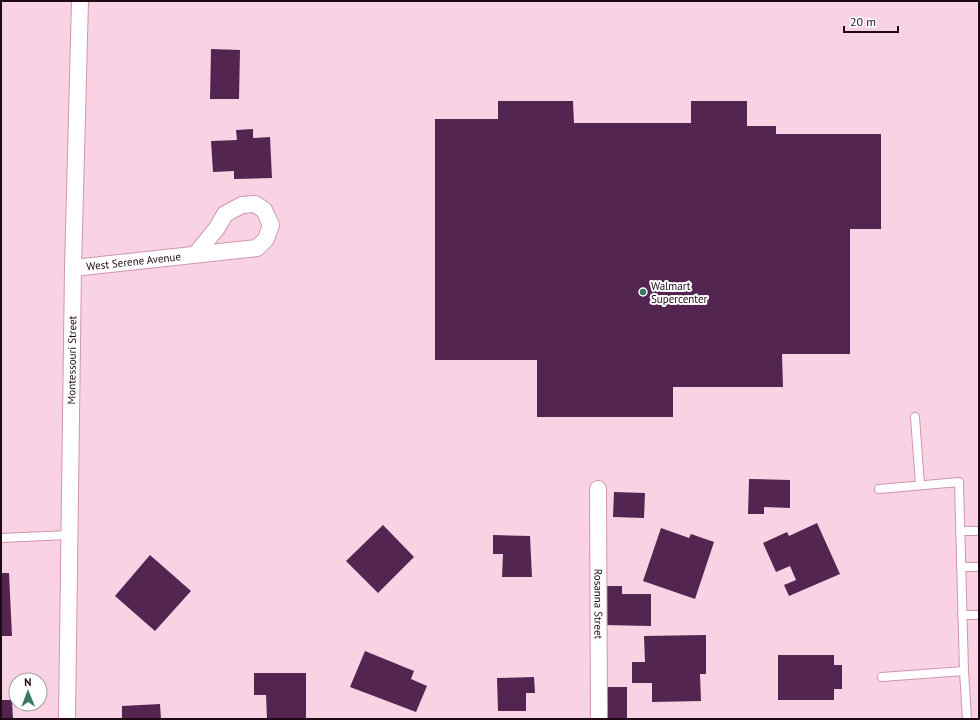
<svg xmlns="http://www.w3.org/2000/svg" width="980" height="720" font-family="'PT Sans',sans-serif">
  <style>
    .building { fill: #542551 }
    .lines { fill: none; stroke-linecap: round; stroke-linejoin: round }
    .service-casing { stroke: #d095b1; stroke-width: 10 }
    .minor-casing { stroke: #d095b1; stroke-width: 18 }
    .service { stroke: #fff; stroke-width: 8 }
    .minor { stroke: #fff; stroke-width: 16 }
    .poi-dot { fill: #3a7864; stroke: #fff; stroke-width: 1.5 }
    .labels { text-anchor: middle; stroke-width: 4; stroke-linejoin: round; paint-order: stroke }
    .street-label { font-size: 11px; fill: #1e0914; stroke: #fff }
    .poi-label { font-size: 11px; fill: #1e0914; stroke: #fff; text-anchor: start }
  </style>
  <rect width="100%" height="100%" fill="#f9d3e4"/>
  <!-- building -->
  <g class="building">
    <path d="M211,49L240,50L239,99H210Z"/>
    <path d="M498,101H573L574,123H691V101H747V126H776V134H881V229H850V354H782L783,387H673V417H537V360H435V119H498Z"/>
    <path d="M253,129V138L270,137L272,178L234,179V171L213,172L211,141L237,140L236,130Z"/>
    <path d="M749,479L790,480V508L764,507V514H748Z"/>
    <path d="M614,492L645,493L644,518L613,517Z"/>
    <path d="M817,523L840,574L789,596L784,585L796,580L790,566L776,572L763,543L787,532L789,536Z"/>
    <path d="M383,525L414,557L378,593L346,561Z"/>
    <path d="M661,528L689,538L691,534L714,542L695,599L643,581Z"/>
    <path d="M493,535L530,536L532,577H502L503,554H493Z"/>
    <path d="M150,555L191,591L155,631L115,596Z"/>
    <path d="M1,573H9L12,636H1Z"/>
    <path d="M604,586H622V594H651V626L604,625Z"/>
    <path d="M706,635V674H700L701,701L652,702V683H632V662H645L644,636Z"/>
    <path d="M365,651L414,671L411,679L427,686L416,712L350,687Z"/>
    <path d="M778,655H834V665H842V689H834V700H778Z"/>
    <path d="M254,673H306V719H267L266,695H254Z"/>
    <path d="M534,677L535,693H526V711H498L497,678Z"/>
    <rect x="603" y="687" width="24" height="32"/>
    <path d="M1,700H12L13,719H1Z"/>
    <path d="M160,704L161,719H122V706Z"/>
  </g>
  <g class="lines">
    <defs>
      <g id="service">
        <path d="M915,417L920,485"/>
        <path d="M879,489L959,482L964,671"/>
        <path d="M960,531H979"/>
        <path d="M1,538L69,535"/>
        <path d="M961,567H979"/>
        <path d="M962,615H979"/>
        <path d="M882,677L964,671L967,719"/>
      </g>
      <g id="minor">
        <path id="s1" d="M73,268L257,248L266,239L271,225L264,210L255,204L242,205L225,214L217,228L195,255"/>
        <path id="s2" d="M598,489L599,719"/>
        <path id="s3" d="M67,719L73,268L80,1"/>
      </g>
    </defs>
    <!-- service casing -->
    <use href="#service" class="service-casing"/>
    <!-- minor casing -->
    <use href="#minor" class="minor-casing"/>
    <!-- service -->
    <use href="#service" class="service"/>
    <!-- minor -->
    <use href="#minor" class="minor"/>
  </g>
  <!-- markers -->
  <circle class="poi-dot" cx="643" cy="292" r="4"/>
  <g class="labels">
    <!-- street labels -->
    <g class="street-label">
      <text dy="4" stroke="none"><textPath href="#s1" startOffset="61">West Serene Avenue</textPath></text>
      <text dy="4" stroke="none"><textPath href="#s3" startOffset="359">Montessouri Street</textPath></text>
      <text dy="4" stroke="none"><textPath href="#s2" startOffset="115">Rosanna Street</textPath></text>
    </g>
    <!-- poi labels -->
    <g class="poi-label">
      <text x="651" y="290">Walmart<tspan x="651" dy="13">Supercenter</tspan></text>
    </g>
  </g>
  <!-- border -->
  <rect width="980" height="720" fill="none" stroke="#1e0914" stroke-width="4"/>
  <!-- north arrow -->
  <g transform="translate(28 692) rotate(359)"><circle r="19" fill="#ffffff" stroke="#a59da1"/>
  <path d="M0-3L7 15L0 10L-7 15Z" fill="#3a7864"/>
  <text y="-6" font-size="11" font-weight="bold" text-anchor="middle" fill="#1e0914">N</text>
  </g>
  <!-- scale -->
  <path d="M844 26v6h54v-6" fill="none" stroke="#1e0914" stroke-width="2"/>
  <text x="850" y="26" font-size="12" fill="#1e0914" stroke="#ffffff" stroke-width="3" paint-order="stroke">20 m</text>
</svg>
